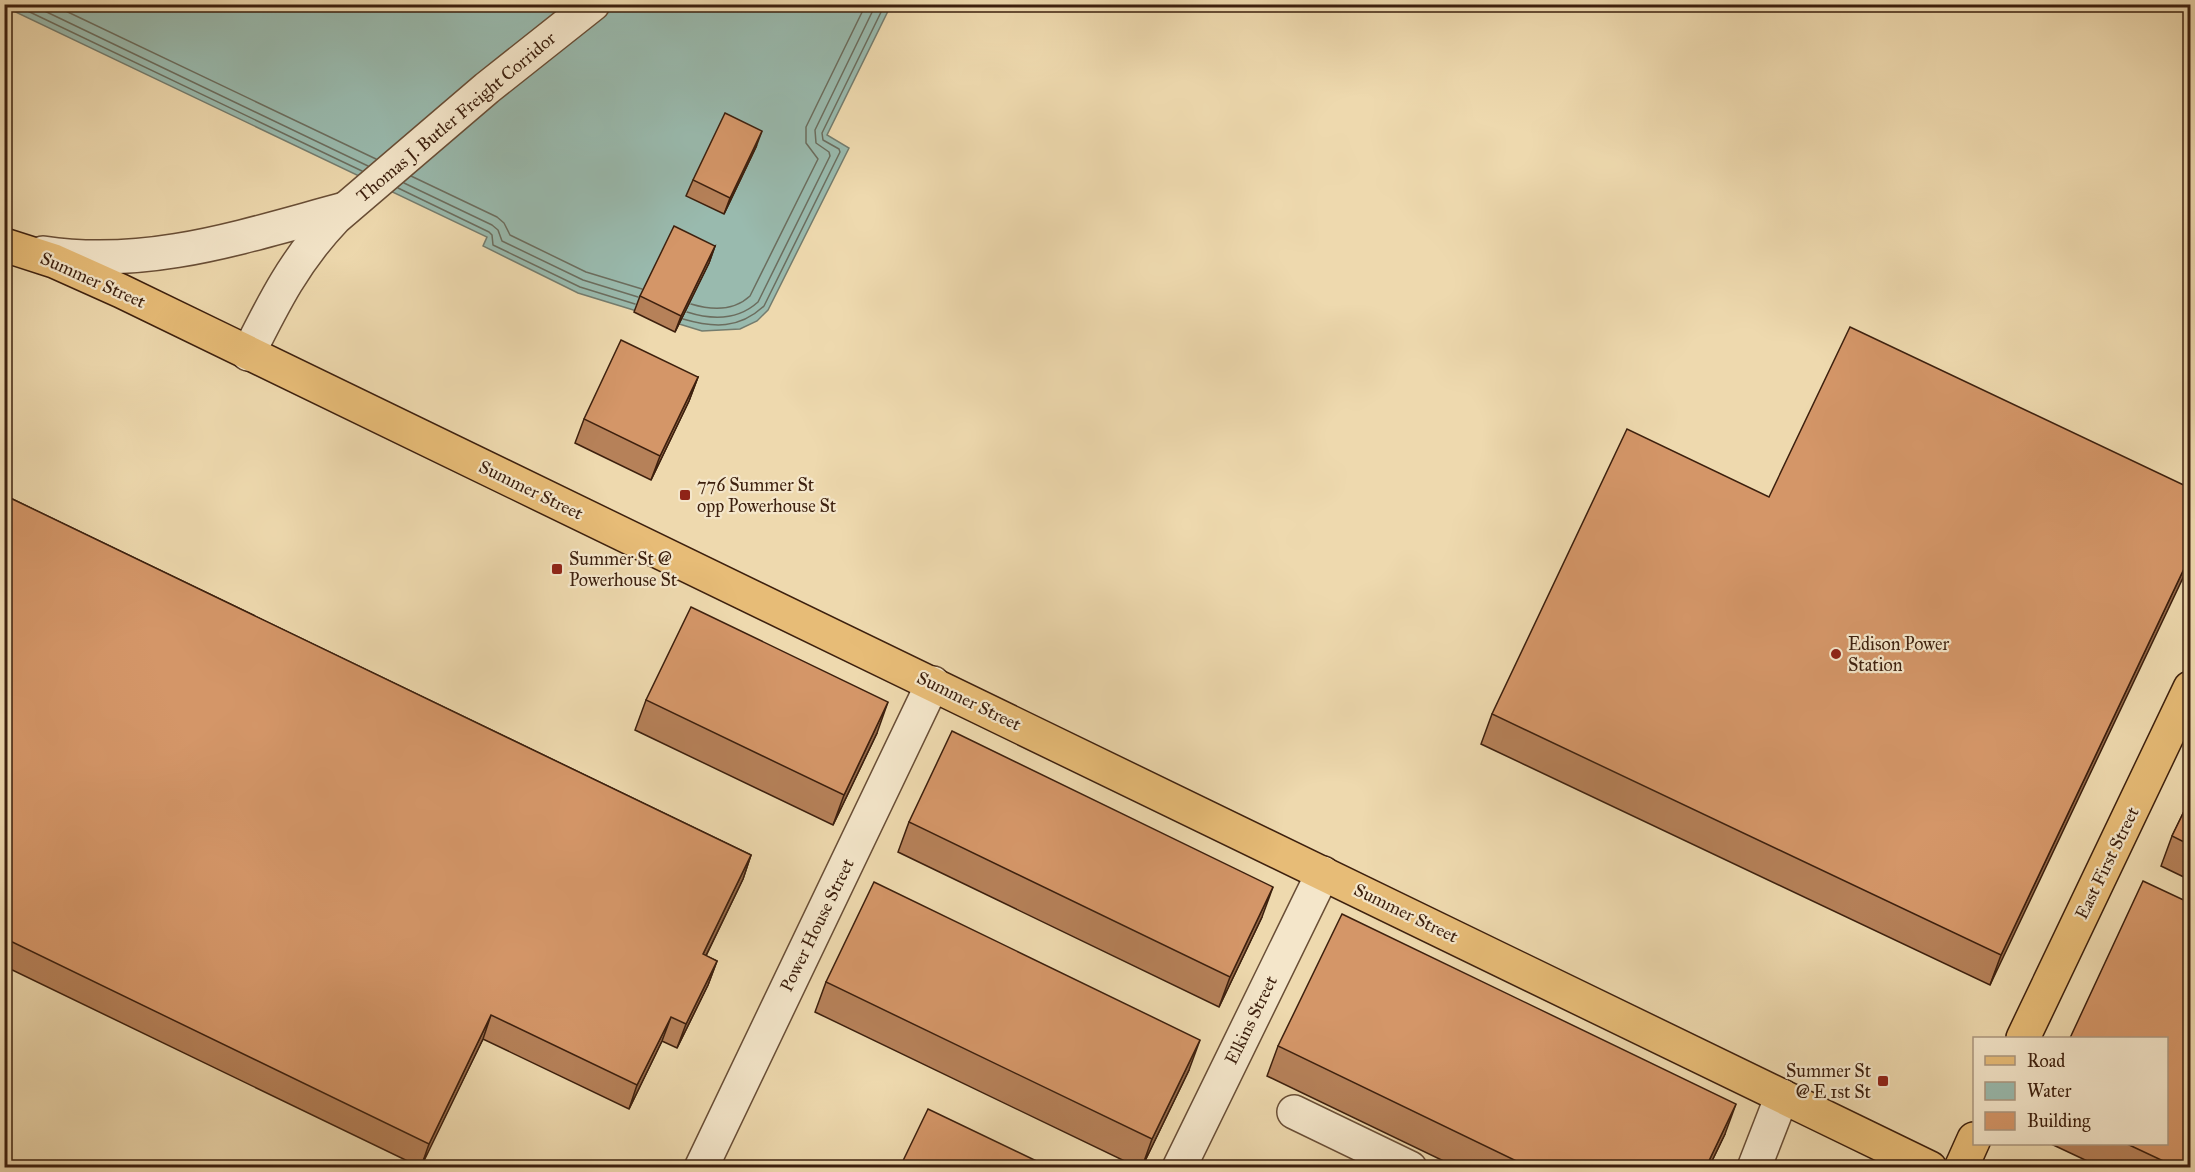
<svg xmlns="http://www.w3.org/2000/svg" width="2195" height="1172" font-family="'IM FELL Great Primer',serif">
  <style>
    .water { fill: #99baae; stroke: #747c6e; stroke-width: 1.5 }
    .lines { fill: none; stroke-linecap: round; stroke-linejoin: round }
    .shore { stroke: #6b6d5e; stroke-width: 1.5 }
    .minor-casing { stroke: #694e36; stroke-width: 36 }
    .major-casing { stroke: #3d200e; stroke-width: 36 }
    .minor { stroke: #f4e6ca; stroke-width: 33 }
    .major { stroke: #e7bc77; stroke-width: 33 }
    .wall { fill: #b68159; stroke: #3d200e; stroke-width: 1.5 }
    .shaded-wall { fill: #946949; stroke: #3d200e; stroke-width: 1.5 }
    .building { fill: #d49668; stroke: #3d200e; stroke-width: 1.5 }
    .poi-dot { fill: #8f2418; stroke: #f4e6ca; stroke-width: 2 }
    .labels { text-anchor: middle; stroke-width: 4.5; stroke-linejoin: round; paint-order: stroke }
    .street-label { font-size: 18px; fill: #3d200e; stroke: #f4e6ca }
    .poi-label { font-size: 18px; fill: #3d200e; stroke: #f4e6ca; text-anchor: start }
  </style>
  <rect width="100%" height="100%" fill="#eed9ae"/>
  <filter id="stains"><feTurbulence type="fractalNoise" baseFrequency=".00333" numOctaves="4"/><feColorMatrix values="0 0 0 0 .2 0 0 0 0 .09 0 0 0 0 .02 0 0 0 .5 -.17"/></filter>
  <radialGradient id="worn" r=".72"><stop offset=".6" stop-color="#630" stop-opacity="0"/><stop offset="1" stop-color="#630" stop-opacity=".3"/></radialGradient>
  <!-- water -->
  <path class="water" d="M4,5H891L827,135L849,148L768,310L757,321L740,329L702,331L578,293L483,246L487,237L5,7Z"/>
  <g class="lines">
    <!-- shore -->
    <g class="shore">
      <path d="M13,4L362,171"/>
      <path d="M30,4L368,166"/>
      <path d="M51,4L376,159"/>
      <path d="M411,176L497,217L504,223L510,235L586,272L642,289"/>
      <path d="M404,183L492,225L498,230L502,241L583,280L638,297"/>
      <path d="M398,188L489,232L492,235L493,245L580,287L635,304"/>
      <path d="M691,304C711,310 734,311 750,296L818,159L806,143V127L866,4"/>
      <path d="M687,312C712,320 737,321 758,302L830,156L829,152L816,143L815,130L876,4"/>
      <path d="M683,319C714,328 739,329 764,306L840,152L839,149L823,140L822,133L885,4"/>
    </g>
    <defs>
      <g id="minor">
        <path d="M43,253C149,269 244,236 345,209"/>
        <path d="M248,354C274,302 295,260 335,218L487,88L593,4"/>
        <path d="M1294,1112L1410,1168"/>
        <path d="M701,1168L933,683"/>
        <path d="M1179,1168L1323,873"/>
        <path d="M1754,1168L1782,1096"/>
      </g>
      <g id="major">
        <path d="M4,245L54,261L121,291L1930,1168"/>
        <path d="M2023,1038L2190,688"/>
        <path d="M1961,1168L1974,1139"/>
      </g>
    </defs>
    <!-- minor casing -->
    <use href="#minor" class="minor-casing"/>
    <!-- major casing -->
    <use href="#major" class="major-casing"/>
    <!-- minor -->
    <use href="#minor" class="minor"/>
    <!-- major -->
    <use href="#major" class="major"/>
  </g>
  <!-- wall -->
  <g class="wall">
    <path d="M756,147L724,214L686,196L693,180Z"/>
    <path d="M715,246L709,263L675,332L634,312L640,296Z"/>
    <path d="M698,377L689,401L651,480L575,443L584,419Z"/>
    <path d="M2190,488L1990,985L1481,744L1492,714L1769,497Z"/>
    <path d="M4,495L751,855L743,879L706,956L717,961L708,985L677,1048L662,1041L629,1109L483,1039L420,1167L4,966Z"/>
    <path d="M646,700L877,733L833,825L635,730Z"/>
    <path d="M2190,799V880L2161,866L2172,836Z"/>
    <path d="M909,822L1262,917L1219,1007L898,852Z"/>
    <path d="M826,982L1189,1070L1142,1167H1137L815,1012Z"/>
    <path d="M1278,1046L1725,1134L1709,1167H1456L1267,1076Z"/>
    <path d="M2049,1143H2166L2190,1167H2100Z"/>
  </g>
  <!-- shaded-wall -->
  <g class="shaded-wall">
    <path d="M762,131L756,147L724,214L730,198Z"/>
    <path d="M715,246L709,263L675,332L681,316Z"/>
    <path d="M698,377L689,401L651,480L660,456Z"/>
    <path d="M2190,556V563L1990,985L2001,955Z"/>
    <path d="M888,702L877,733L833,825L844,795Z"/>
    <path d="M751,855L743,879L695,978L703,954Z"/>
    <path d="M1273,887L1262,917L1219,1007L1230,977Z"/>
    <path d="M717,961L708,985L677,1048L686,1024Z"/>
    <path d="M491,1015L483,1039L421,1167L429,1144Z"/>
    <path d="M671,1017L662,1041L629,1109L637,1085Z"/>
    <path d="M1200,1040L1189,1070L1142,1167L1152,1139Z"/>
    <path d="M1736,1104L1725,1134L1709,1167H1706Z"/>
  </g>
  <!-- building -->
  <g class="building">
    <path d="M725,113L762,131L730,198L693,180Z"/>
    <path d="M674,226L715,246L681,316L640,296Z"/>
    <path d="M1850,327L2190,488V556L2001,955L1492,714L1627,429L1769,497Z"/>
    <path d="M621,340L698,377L660,456L584,419Z"/>
    <path d="M4,495L751,855L703,954L717,961L686,1024L671,1017L637,1085L491,1015L429,1144L4,938Z"/>
    <path d="M691,607L888,702L844,795L646,700Z"/>
    <path d="M952,731L1273,887L1230,977L909,822Z"/>
    <path d="M2190,799V845L2172,836Z"/>
    <path d="M2143,881L2190,903V1167H2176L2125,1143H2166V1038H2070Z"/>
    <path d="M874,882L1200,1040L1152,1139L826,982Z"/>
    <path d="M1342,914L1736,1104L1706,1167H1529L1278,1046Z"/>
    <path d="M928,1109L1049,1167H900Z"/>
  </g>
  <!-- markers -->
  <g class="poi-dot">
    <rect x="679" y="489" width="12" height="12" rx="3"/>
    <rect x="551" y="563" width="12" height="12" rx="3"/>
    <circle cx="1836" cy="654" r="6"/>
    <rect x="1877" y="1075" width="12" height="12" rx="3"/>
  </g>
  <g class="labels">
    <!-- street labels -->
    <g class="street-label">
      <text transform="translate(456 117) rotate(-40)" y="6">Thomas J. Butler Freight Corridor</text>
      <text transform="translate(93 280) rotate(24)" y="6">Summer Street</text>
      <text transform="translate(531 490) rotate(26)" y="6">Summer Street</text>
      <text transform="translate(969 701) rotate(26)" y="6">Summer Street</text>
      <text transform="translate(2107 863) rotate(-64)" y="6">East First Street</text>
      <text transform="translate(1406 913) rotate(26)" y="6">Summer Street</text>
      <text transform="translate(817 925) rotate(-64)" y="6">Power House Street</text>
      <text transform="translate(1251 1020) rotate(-64)" y="6">Elkins Street</text>
    </g>
    <!-- poi labels -->
    <g class="poi-label">
      <text x="697" y="491">776 Summer St<tspan x="697" dy="21">opp Powerhouse St</tspan></text>
      <text x="569" y="565">Summer St @<tspan x="569" dy="21">Powerhouse St</tspan></text>
      <text x="1848" y="650">Edison Power<tspan x="1848" dy="21">Station</tspan></text>
      <text x="1871" y="1077" text-anchor="end">Summer St<tspan x="1871" dy="21">@ E 1st St</tspan></text>
    </g>
  </g>
  <!-- margin -->
  <rect width="2195" height="1172" fill="none" stroke="#eed9ae" stroke-width="24"/>
  <rect x="6" y="6" width="2183" height="1160" fill="none" stroke="#3d200e" stroke-width="3"/>
  <rect x="12" y="12" width="2171" height="1148" fill="none" stroke="#3d200e" stroke-width="1.5"/>
  <!-- legend -->
  <rect x="1973" y="1037" width="195" height="108" fill="#f4e6ca" stroke="#ab977f" stroke-width="1.5"/>
  <rect x="1985" y="1056" width="30" height="9" fill="#e7bc77" stroke="#ab977f" stroke-width="1.5"/>
  <text x="2027" y="1067" font-size="18" fill="#3d200e">Road</text>
  <rect x="1985" y="1082" width="30" height="18" fill="#99baae" stroke="#ab977f" stroke-width="1.5"/>
  <text x="2027" y="1097" font-size="18" fill="#3d200e">Water</text>
  <rect x="1985" y="1112" width="30" height="18" fill="#d49668" stroke="#ab977f" stroke-width="1.5"/>
  <text x="2027" y="1127" font-size="18" fill="#3d200e">Building</text>
  <rect width="100%" height="100%" filter="url(#stains)"/>
  <rect width="100%" height="100%" fill="url(#worn)"/>
</svg>
